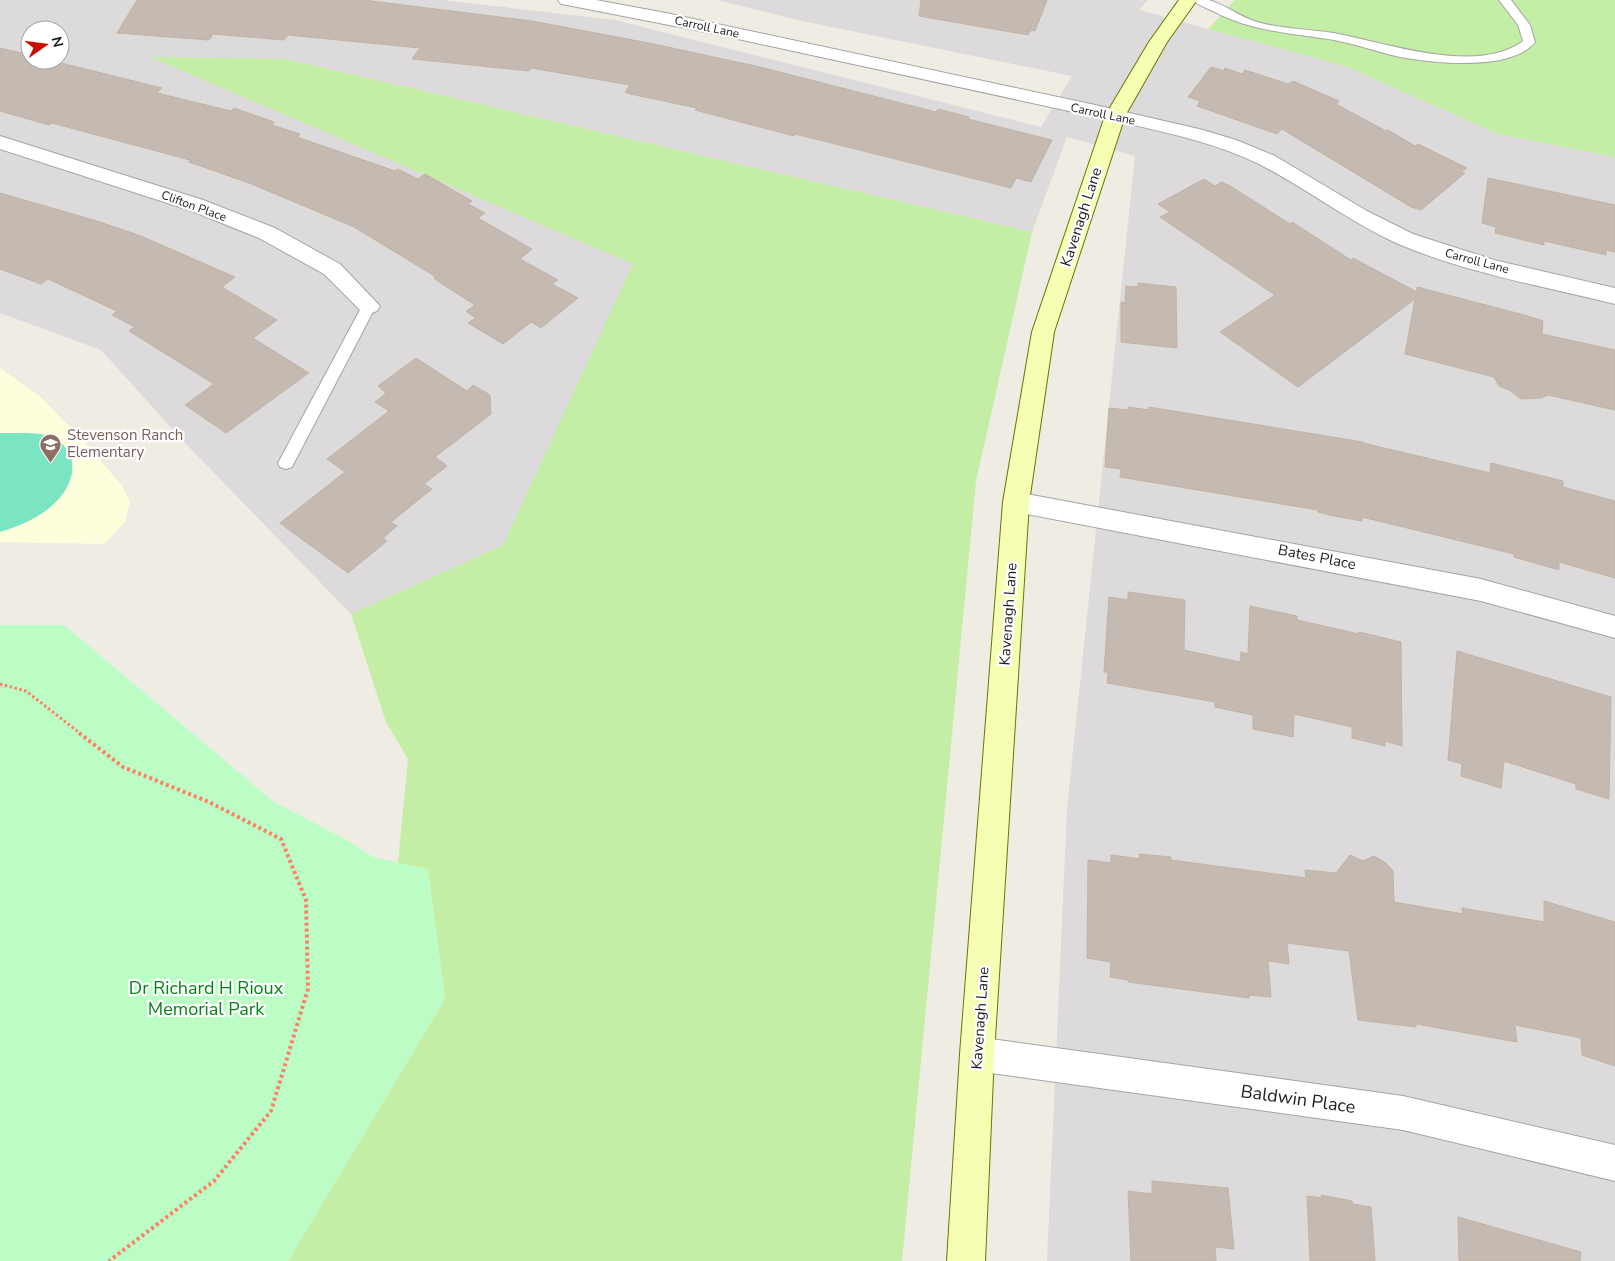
<svg xmlns="http://www.w3.org/2000/svg" width="1615" height="1261" font-family="'Nunito Sans',sans-serif">
  <style>
    .residential { fill: #dcdada; fill-rule: evenodd }
    .education { fill: #fdffdc }
    .grass { fill: #c4eda5 }
    .park { fill: #bcfdc5 }
    .pitch { fill: #7be4c2 }
    .building { fill: #c4bab2; stroke: #c2b3a4 }
    .lines { fill: none; stroke-linecap: round; stroke-linejoin: round }
    .service-casing { stroke: #a4a4a4; stroke-width: 2 }
    .minor-casing { stroke: #a4a4a4; stroke-width: 2 }
    .secondary-casing { stroke: #647900; stroke-width: 2 }
    .path-far1 { stroke: #ff7e64; stroke-width: 3; stroke-dasharray: 2.5 2.5; stroke-linecap: butt }
    .path { stroke: #ff7e64; stroke-width: 4; stroke-dasharray: 3 3; stroke-linecap: butt }
    .service { fill: #fff; fill-rule: evenodd }
    .minor { fill: #fff; fill-rule: evenodd }
    .secondary { fill: #f5feb2; fill-rule: evenodd }
    .labels { text-anchor: middle; stroke-width: 4.5; stroke-linejoin: round; paint-order: stroke }
    .far-street-label { font-size: 12px; fill: #1d1d1d; stroke: #fff }
    .street-label { font-size: 15px; fill: #1d1d1d; stroke: #fff }
    .education-label { font-size: 15px; fill: #785e54; stroke: #fff; text-anchor: start }
    .near-park-label { font-size: 18px; fill: #048317; stroke: #fff }
    .near-street-label { font-size: 18px; fill: #1d1d1d; stroke: #fff }
  </style>
  <rect width="100%" height="100%" fill="#efece3"/>
  <!-- residential -->
  <path class="residential" d="M0,0H442L615,20L1041,127L1072,76L802,21L717,0H1148L1139,10L1345,66L1498,134L1615,157V1261H1047L1067,808L1135,156L1067,137L1032,232L285,59L151,57L634,264L503,545L351,614L186,444L101,350L0,313ZM30,30H60V60H30Z"/>
  <!-- education -->
  <path class="education" d="M0,368L41,397L82,439L123,487L130,502L125,522L104,544L0,542Z"/>
  <!-- grass -->
  <g class="grass">
    <path d="M1235,0H1615V157L1498,134L1345,66L1208,29Z"/>
    <path d="M150,57L285,59L1032,232L976,481L902,1261H288L445,999L428,870L398,863L408,759L386,722L351,614L503,545L633,264Z"/>
  </g>
  <!-- park -->
  <path class="park" d="M0,625H64L274,802L345,839L373,857L428,869L445,999L288,1261H0Z"/>
  <!-- pitch -->
  <path class="pitch" d="M0,433C13,433 38,432 50,436C85,452 75,489 48,509C34,520 17,527 0,532Z"/>
  <!-- building -->
  <g class="building">
    <path d="M137,0H363L532,21L654,44L760,67L936,112L938,109L969,117L968,119L1052,140L1031,182L1016,178L1011,188L795,134L794,136L695,110L697,108L630,94L625,92L630,85L531,68L529,71L412,59L420,48L288,35L284,40L213,34L209,40L117,33Z"/>
    <path d="M921,0H1047L1035,31L1031,30L1028,35L919,16Z"/>
    <path d="M0,48L30,55V60H49L162,88L157,93L231,111L234,108L274,122L272,125L300,134L297,137L395,171L398,169L418,179L425,174L472,201L468,204L485,213L478,218L532,249L520,259L558,280L552,284L578,298L541,328L531,322L503,344L468,323L476,318L466,311L475,305L442,284L434,278L436,277L354,227L249,183L189,162L190,160L52,123L49,125L0,111Z"/>
    <path d="M1211,67L1224,71L1225,68L1242,74L1245,70L1288,84L1293,81L1339,101L1336,104L1386,131L1388,130L1415,146L1418,144L1467,168L1461,172L1465,173L1421,210L1411,207L1282,129L1277,134L1197,106L1200,101L1188,97Z"/>
    <path d="M1488,178L1615,205V252L1606,250V255L1544,241V245L1495,233L1496,227L1482,223Z"/>
    <path d="M1204,179L1215,186L1222,182L1232,187L1290,224L1292,222L1351,260L1353,258L1417,292V287L1528,316L1543,321L1542,334L1615,350V410L1548,395L1541,398L1521,399L1509,390L1499,386L1494,377L1405,354L1415,299L1298,387L1220,332L1275,295L1160,217L1170,212L1158,204Z"/>
    <path d="M0,193L97,221L141,236L235,277L222,287L277,320L253,338L309,373L226,433L185,405L214,384L129,331L135,327L112,315L117,311L48,279L41,284L0,269Z"/>
    <path d="M1138,283L1176,287L1177,348L1121,342V302L1125,303L1126,286L1138,287Z"/>
    <path d="M416,358L467,391L473,385L490,395L491,414L435,457L447,466L424,484L432,489L391,522L397,526L383,538L387,541L348,573L280,523L345,472L327,459L389,411L375,402L386,393L378,386Z"/>
    <path d="M1128,407L1149,410V407L1363,442V443L1490,473L1491,463L1563,481V487L1615,501V578L1559,562V570L1514,557V554L1362,517V521L1329,515L1318,512V510L1120,477L1121,469L1105,467L1109,408L1128,410Z"/>
    <path d="M1128,592L1185,600L1184,650L1240,662L1241,652L1248,654L1250,606L1297,616V620L1359,634V632L1401,642L1402,746L1385,741V746L1352,738V727L1294,714L1293,737L1253,729V715L1215,707V702L1107,683L1108,672H1104L1109,597L1128,600Z"/>
    <path d="M1457,651L1611,697L1609,799L1576,789V784L1504,761L1501,788L1461,776L1462,764L1448,760Z"/>
    <path d="M1139,854L1171,857V860L1306,878L1305,870L1336,873L1350,855L1363,861L1374,856L1386,863L1393,871L1394,902L1463,914L1462,908L1544,922V901L1615,922V1066L1582,1055L1581,1038L1515,1025L1517,1042L1416,1024V1027L1358,1020L1349,951L1287,943L1289,964L1268,961L1271,997L1249,995V998L1128,982V980L1110,977L1111,962L1087,958L1088,860L1111,863V855L1140,859Z"/>
    <path d="M1152,1181L1228,1188L1234,1249L1215,1247L1216,1261H1131L1128,1191L1152,1194Z"/>
    <path d="M1321,1195L1352,1201L1353,1204L1371,1207L1375,1261H1310L1307,1196L1322,1198Z"/>
    <path d="M1458,1217L1581,1252L1580,1261H1459Z"/>
  </g>
  <g class="lines">
    <defs>
      <g id="service">
        <path d="M1193,0C1198,0 1204,0 1209,0C1226,5 1240,17 1257,22C1282,29 1308,29 1333,33C1385,42 1476,76 1523,41L1518,25L1499,0H1511L1530,25L1535,42C1511,72 1434,63 1400,57C1378,52 1356,44 1334,40C1291,33 1252,32 1213,11C1206,8 1198,5 1193,0Z"/>
        <path d="M369,301L374,303L376,306L294,463L292,467L286,469L280,467L278,463L362,306L364,303Z"/>
      </g>
      <g id="minor">
        <path d="M558,0H596L666,13L1095,105L1203,130L1236,140L1275,156L1367,211L1413,234L1494,260L1615,288V304C1542,286 1466,273 1396,243C1348,221 1306,188 1259,164C1218,144 1173,134 1129,124L715,34L567,5L561,4Z"/>
        <path d="M0,136L203,200L275,228L340,264L380,306L377,311L369,314L361,311L324,274L259,238L189,210L0,149Z"/>
        <path d="M1016,492L1481,579L1615,616V638L1481,601L1016,512L1007,509L1003,502L1007,495Z"/>
        <path d="M977,1037L1403,1096L1615,1145V1181L1403,1130L977,1071L965,1066L960,1054L965,1042Z"/>
      </g>
      <path id="secondary" d="M1179,0H1197L1167,42L1125,116L1054,332L1029,502L994,1054L985,1261H947L960,1054L1003,502L1032,332L1105,116L1149,42Z"/>
    </defs>
    <!-- service casing -->
    <use href="#service" class="service-casing"/>
    <!-- minor casing -->
    <use href="#minor" class="minor-casing"/>
    <!-- secondary casing -->
    <use href="#secondary" class="secondary-casing"/>
    <!-- path-far1 -->
    <path class="path-far1" d="M0,684L26,691L81,734"/>
    <!-- path -->
    <path class="path" d="M79,733L123,767L209,802L281,839L306,900L308,989L271,1111L214,1181L109,1261"/>
    <!-- service -->
    <use href="#service" class="service"/>
    <!-- minor -->
    <use href="#minor" class="minor"/>
    <!-- secondary -->
    <use href="#secondary" class="secondary"/>
  </g>
  <!-- icons -->
  <defs>
    <symbol id="school-pin" viewBox="-11 -11 22 30"><path d="M0 17L-7.5 6A9.5 9.5 0 1 1 7.5 6Z" fill="#8d6e63" stroke="#fff"/><path d="M0-5L7-2L0 1L-7-2ZM-4 1L0 2.5L4 1V4Q0 6-4 4Z" fill="#fff"/></symbol>
  </defs>
  <g fill-rule="evenodd">
    <use href="#school-pin" x="38" y="432" width="25" height="34"/>
  </g>
  <g class="labels">
    <!-- far-street labels -->
    <g class="far-street-label">
      <text transform="translate(707 27) rotate(12)" y="4">Carroll Lane</text>
      <text transform="translate(1103 114) rotate(12)" y="4">Carroll Lane</text>
      <text transform="translate(194 206) rotate(20)" y="4">Clifton Place</text>
      <text transform="translate(1477 261) rotate(15)" y="4">Carroll Lane</text>
    </g>
    <!-- street labels -->
    <g class="street-label">
      <text transform="translate(1081 217) rotate(-72)" y="5">Kavenagh Lane</text>
      <text transform="translate(1317 557) rotate(11)" y="5">Bates Place</text>
      <text transform="translate(1008 614) rotate(-86)" y="5">Kavenagh Lane</text>
      <text transform="translate(980 1018) rotate(-86)" y="5">Kavenagh Lane</text>
    </g>
    <!-- education labels -->
    <g class="education-label">
      <text x="67" y="440">Stevenson Ranch<tspan x="67" dy="17">Elementary</tspan></text>
    </g>
    <!-- near-park labels -->
    <g class="near-park-label">
      <text x="206" y="994">Dr Richard H Rioux<tspan x="206" dy="21">Memorial Park</tspan></text>
    </g>
    <!-- near-street labels -->
    <g class="near-street-label">
      <text transform="translate(1298 1099) rotate(8)" y="6">Baldwin Place</text>
    </g>
  </g>
  <!-- north arrow -->
  <g transform="translate(45 45) rotate(76)"><circle r="24" fill="#ffffff" stroke="#a5a5a5"/>
  <path d="M0-4L9 19L0 12L-9 19Z" fill="#cb0d00"/>
  <text y="-8" font-size="14" font-weight="bold" text-anchor="middle" fill="#1d1d1d">N</text>
  </g>
</svg>
